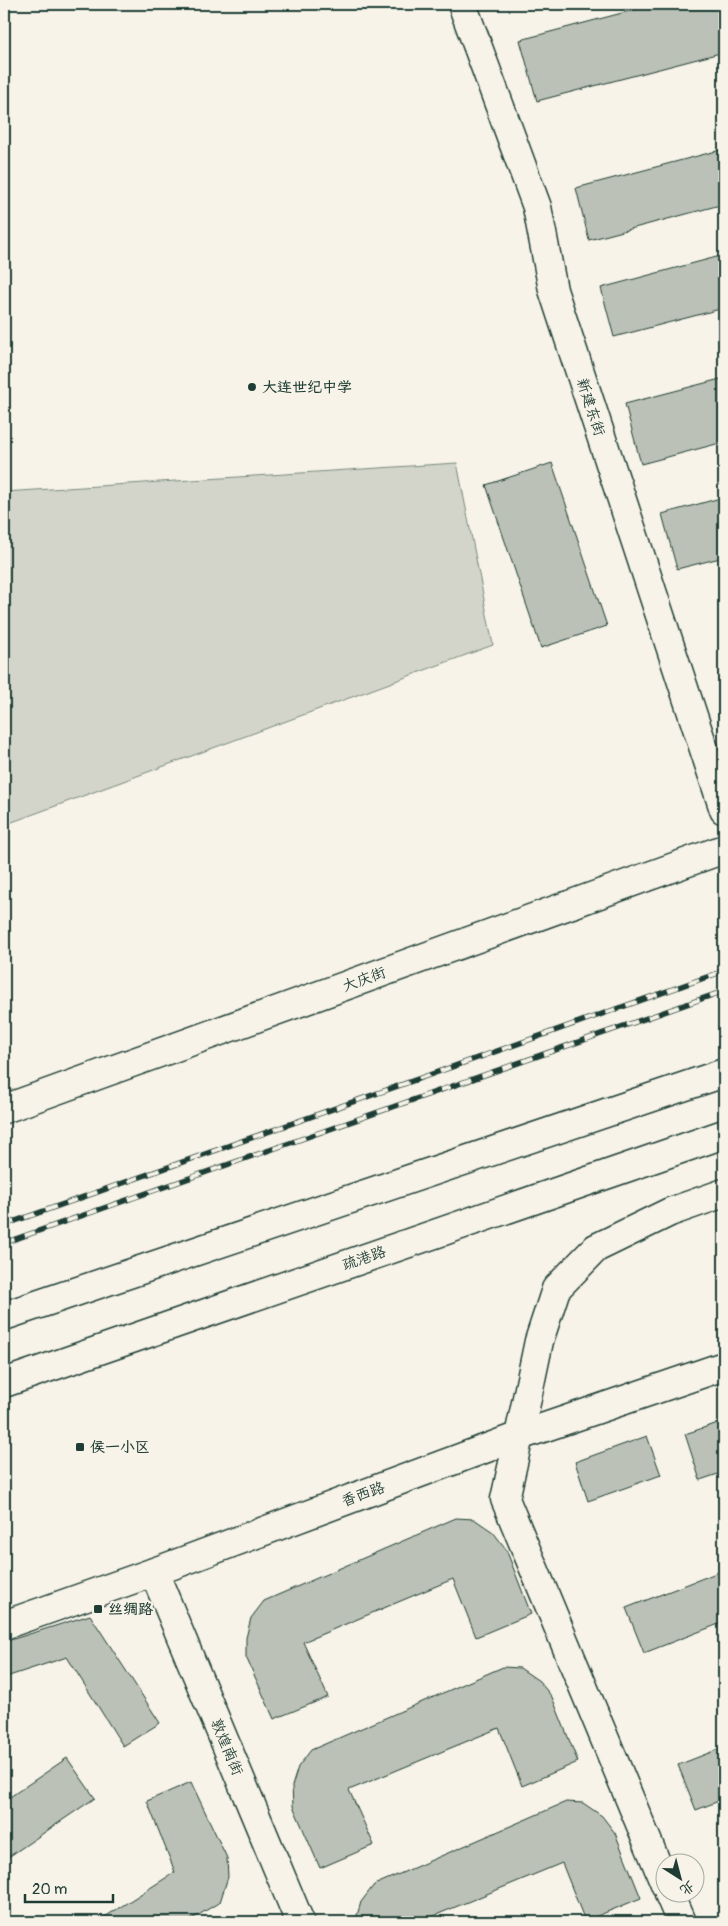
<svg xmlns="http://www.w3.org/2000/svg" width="728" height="1926" font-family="Pangolin,'LXGW WenKai TC',sans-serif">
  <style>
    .green { fill: #d3d5ca; stroke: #79897f }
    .building { fill: #bbc1b6; stroke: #1f3d34 }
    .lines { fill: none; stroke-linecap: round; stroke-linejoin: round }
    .street-casing { stroke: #1f3d34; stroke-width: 31 }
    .highway-casing { stroke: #1f3d34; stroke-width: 31 }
    .street { stroke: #f7f3e8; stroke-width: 28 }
    .highway { stroke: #f7f3e8; stroke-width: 28 }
    .rail-casing { stroke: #1f3d34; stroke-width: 5.5 }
    .rail { stroke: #f7f3e8; stroke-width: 4; stroke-dasharray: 11; stroke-linecap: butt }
    .poi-dot { fill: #1f3d34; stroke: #f7f3e8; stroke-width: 2 }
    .labels { text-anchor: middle; stroke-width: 4.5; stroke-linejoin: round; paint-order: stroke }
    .poi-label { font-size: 15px; font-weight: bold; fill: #1f3d34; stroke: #f7f3e8; text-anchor: start }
    .street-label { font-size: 15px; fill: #1f3d34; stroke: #f7f3e8 }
  </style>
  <rect width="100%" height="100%" fill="#f7f3e8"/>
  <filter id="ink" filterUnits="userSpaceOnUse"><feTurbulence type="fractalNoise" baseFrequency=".02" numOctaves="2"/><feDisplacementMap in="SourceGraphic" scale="10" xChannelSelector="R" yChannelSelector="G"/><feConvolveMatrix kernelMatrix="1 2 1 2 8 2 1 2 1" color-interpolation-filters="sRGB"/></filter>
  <g filter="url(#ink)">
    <!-- green -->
    <path class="green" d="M457,463L493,645L4,825V492Z"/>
    <!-- building -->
    <g class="building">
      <path d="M656,4H724V52L537,101L520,40Z"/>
      <path d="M724,149V204L589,240L576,188Z"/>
      <path d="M724,255V308L614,337L601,288Z"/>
      <path d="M724,378V442L641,464L625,404Z"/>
      <path d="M552,463L607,626L541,648L486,485Z"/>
      <path d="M724,497V557L677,569L662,514Z"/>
      <path d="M724,1421V1472L700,1480L685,1434Z"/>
      <path d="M647,1436L661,1475L588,1501L575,1462Z"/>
      <path d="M456,1518L474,1519L493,1532L506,1549L531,1614L476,1637L453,1579L303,1642L328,1697L274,1719L246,1657V1638L251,1618L264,1601Z"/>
      <path d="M724,1570V1622L644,1653L626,1608Z"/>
      <path d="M90,1615L160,1723L123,1746L67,1657L6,1677L4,1669V1642Z"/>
      <path d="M503,1667L520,1668L539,1681L552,1697L578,1762L522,1786L499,1728L349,1790L374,1845L320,1868L293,1806L292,1786L298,1767L311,1750Z"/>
      <path d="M724,1747V1799L696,1810L678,1765Z"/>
      <path d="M67,1758L95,1798L4,1860V1801Z"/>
      <path d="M191,1782L227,1858L228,1877L220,1902L187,1922H97L175,1872L147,1801Z"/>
      <path d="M566,1802L583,1803L602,1816L615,1833L641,1898L585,1921L562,1863L419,1922H355L361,1902L374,1885Z"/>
    </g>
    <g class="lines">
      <defs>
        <g id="street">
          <path d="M462,4L537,207L553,290L724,810"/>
          <path d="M4,1109L724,849"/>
          <path d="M519,1436L505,1499L666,1886"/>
          <path d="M154,1572L300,1922"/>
          <path d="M4,1625L154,1572L519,1436L724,1366"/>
          <path d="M669,1894L681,1922"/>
        </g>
        <g id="highway">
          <path d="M4,1316L724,1073"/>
          <path d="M4,1383L724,1134"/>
          <path d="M519,1436L539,1341L556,1289L596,1248L670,1212L724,1193"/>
        </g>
      </defs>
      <!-- street casing -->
      <use href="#street" class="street-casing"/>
      <!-- highway casing -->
      <use href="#highway" class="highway-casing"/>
      <!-- street -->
      <use href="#street" class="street"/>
      <!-- highway -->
      <use href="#highway" class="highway"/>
      <defs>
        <g id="rail">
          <path d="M4,1225L724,971"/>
          <path d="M4,1243L724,991"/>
        </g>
      </defs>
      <!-- rail casing -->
      <use href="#rail" class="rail-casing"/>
      <!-- rail -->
      <use href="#rail" class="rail"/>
    </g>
  </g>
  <!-- markers -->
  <g class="poi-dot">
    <circle cx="252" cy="387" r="5"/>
    <rect x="75" y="1442" width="10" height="10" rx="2.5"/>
    <rect x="93" y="1604" width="10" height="10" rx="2.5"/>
  </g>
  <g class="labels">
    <!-- poi labels -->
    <g class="poi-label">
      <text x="262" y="392">大连世纪中学</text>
      <text x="90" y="1452">侯一小区</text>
      <text x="108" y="1614">丝绸路</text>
    </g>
    <!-- street labels -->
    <g class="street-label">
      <text transform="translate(591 407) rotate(72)" y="5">新建东街</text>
      <text transform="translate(364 979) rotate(-20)" y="5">大庆街</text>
      <text transform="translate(364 1258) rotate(-19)" y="5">疏港路</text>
      <text transform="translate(363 1494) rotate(-20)" y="5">香西路</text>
      <text transform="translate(227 1747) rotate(67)" y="5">敦煌南街</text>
    </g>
  </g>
  <!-- margin -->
  <rect width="728" height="1926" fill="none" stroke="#f7f3e8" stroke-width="20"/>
  <rect x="10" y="10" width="708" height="1906" fill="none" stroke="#1f3d34" stroke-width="2" filter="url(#ink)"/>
  <!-- north arrow -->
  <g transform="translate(680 1878) rotate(144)"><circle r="24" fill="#f7f3e8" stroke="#a1aaa0"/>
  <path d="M0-4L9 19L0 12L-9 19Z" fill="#1f3d34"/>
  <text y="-8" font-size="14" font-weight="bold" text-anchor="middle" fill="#1f3d34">北</text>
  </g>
  <!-- scale -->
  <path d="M25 1894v8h88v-8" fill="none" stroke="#1f3d34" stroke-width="2.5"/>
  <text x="32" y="1894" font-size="15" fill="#1f3d34" stroke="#f7f3e8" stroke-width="4" paint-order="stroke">20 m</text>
</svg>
